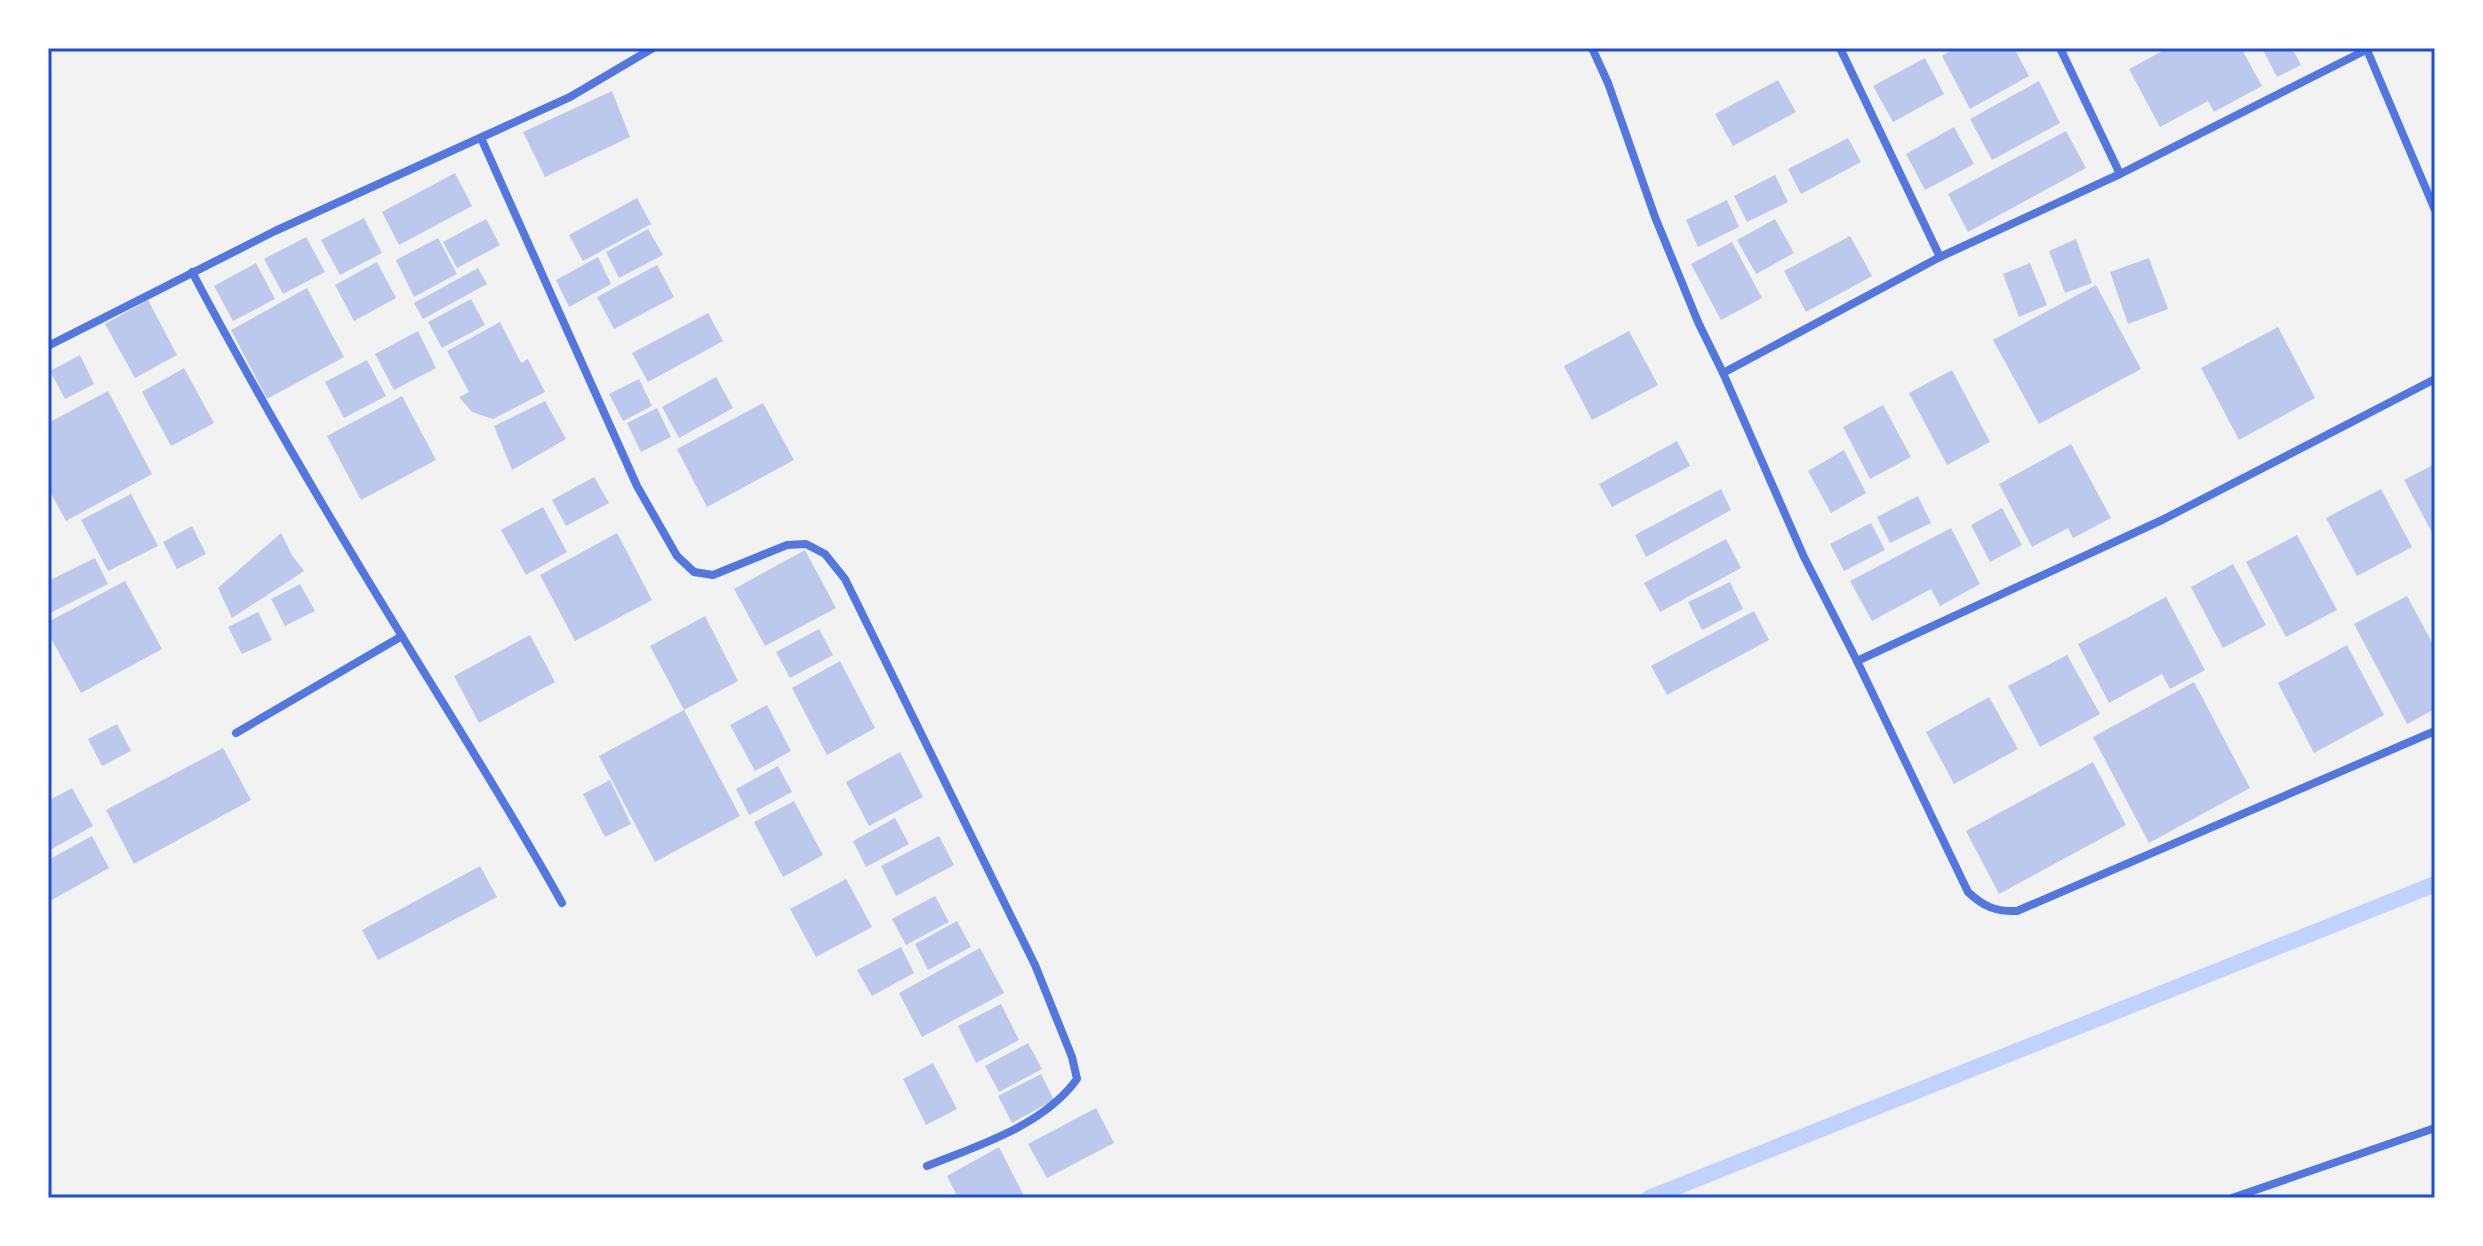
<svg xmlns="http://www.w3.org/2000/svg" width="2483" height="1246" font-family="'Public Sans',sans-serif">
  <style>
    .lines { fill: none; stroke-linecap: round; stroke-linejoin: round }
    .stream { stroke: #bfd3fe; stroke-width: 16 }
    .building { fill: #bdc9ec }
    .minor { stroke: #5277de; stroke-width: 8 }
    .neatline { fill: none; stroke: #1d4ed8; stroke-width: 3 }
  </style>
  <rect width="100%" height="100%" fill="#f2f2f2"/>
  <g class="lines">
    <!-- stream -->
    <path class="stream" d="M1649,1198L2435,884"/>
  </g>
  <!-- building -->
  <g class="building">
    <path d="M1956,48H2014L2029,76L1970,109L1942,56Z"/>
    <path d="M2168,48H2241L2262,86L2214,112L2208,101L2160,127L2129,69Z"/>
    <path d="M2262,48H2292L2301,65L2277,77Z"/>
    <path d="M1925,58L1944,94L1893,122L1873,86Z"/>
    <path d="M1778,80L1796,112L1733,146L1715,114Z"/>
    <path d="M2039,81L2060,123L1992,160L1970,119Z"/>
    <path d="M612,91L630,137L545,177L523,132Z"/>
    <path d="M1954,127L1974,164L1925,190L1906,154Z"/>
    <path d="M2066,131L2086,168L1968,232L1948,194Z"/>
    <path d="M1848,138L1861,162L1801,194L1788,169Z"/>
    <path d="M455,173L472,206L399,245L382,212Z"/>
    <path d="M1775,175L1788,202L1747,222L1734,196Z"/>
    <path d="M637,198L651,224L583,261L569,235Z"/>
    <path d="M1727,200L1739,227L1698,247L1686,220Z"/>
    <path d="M364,218L382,253L340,275L321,240Z"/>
    <path d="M486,219L500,245L457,268L443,242Z"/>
    <path d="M1775,219L1794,253L1756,274L1737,240Z"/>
    <path d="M648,229L663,255L619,278L606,252Z"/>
    <path d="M1850,236L1872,276L1806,312L1784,271Z"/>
    <path d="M306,237L325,272L283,294L264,259Z"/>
    <path d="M438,238L457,274L414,297L396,260Z"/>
    <path d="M2076,239L2092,283L2065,293L2049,251Z"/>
    <path d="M1732,242L1762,298L1721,320L1691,264Z"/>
    <path d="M598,257L611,284L569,307L556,280Z"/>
    <path d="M2149,258L2168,309L2128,324L2110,272Z"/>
    <path d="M377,262L396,298L354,321L335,285Z"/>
    <path d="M256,263L275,299L233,321L214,286Z"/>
    <path d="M2030,263L2047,305L2019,317L2003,274Z"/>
    <path d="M657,265L674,297L614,329L597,297Z"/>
    <path d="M478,268L487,284L423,319L414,303Z"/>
    <path d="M2096,285L2141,369L2039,424L1993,340Z"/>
    <path d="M307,288L344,357L267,399L231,330Z"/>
    <path d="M471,299L485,325L442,348L428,322Z"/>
    <path d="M148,300L177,355L135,378L105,324Z"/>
    <path d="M708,313L723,341L648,382L632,353Z"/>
    <path d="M500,322L521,363L528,359L545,392L493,419L472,412L459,397L469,392L447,351Z"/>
    <path d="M2278,327L2315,398L2239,440L2201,368Z"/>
    <path d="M418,331L436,368L394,390L375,354Z"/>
    <path d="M1629,331L1658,385L1592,420L1564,366Z"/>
    <path d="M80,355L94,384L65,399L50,371Z"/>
    <path d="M367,360L386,396L344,418L325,382Z"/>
    <path d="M184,368L214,423L171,446L142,392Z"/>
    <path d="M1952,370L1990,442L1947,465L1909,393Z"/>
    <path d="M716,377L733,408L679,438L662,407Z"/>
    <path d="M639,379L652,406L623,421L609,394Z"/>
    <path d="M108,391L152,474L66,521L48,488V423Z"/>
    <path d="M402,396L436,460L361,500L327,436Z"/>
    <path d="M545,401L566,439L512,470L494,426Z"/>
    <path d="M763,403L794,460L707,507L677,449Z"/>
    <path d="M1883,405L1911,457L1870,479L1843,427Z"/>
    <path d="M657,408L671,437L641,452L627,423Z"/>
    <path d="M1677,441L1690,466L1612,507L1599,484Z"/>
    <path d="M2071,444L2111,518L2073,538L2068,528L2032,547L1999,484Z"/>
    <path d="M1844,450L1866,493L1831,513L1808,471Z"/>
    <path d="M2435,464V538L2404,480Z"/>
    <path d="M594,477L609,503L566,526L552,500Z"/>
    <path d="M1721,489L1731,510L1646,557L1635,535Z"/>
    <path d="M2381,489L2412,547L2357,576L2326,518Z"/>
    <path d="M131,494L158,546L108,571L81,520Z"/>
    <path d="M1918,496L1931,523L1890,543L1877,517Z"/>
    <path d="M543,507L567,552L526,575L501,530Z"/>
    <path d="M2002,508L2022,545L1990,562L1971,525Z"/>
    <path d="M1871,523L1885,550L1844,571L1830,544Z"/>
    <path d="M192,526L206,554L177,569L163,542Z"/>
    <path d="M1951,528L1980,584L1940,606L1931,589L1872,621L1850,581Z"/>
    <path d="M281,533L292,555L304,571L232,618L218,588Z"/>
    <path d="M617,533L652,600L575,641L540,575Z"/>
    <path d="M2297,535L2337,610L2286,637L2246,562Z"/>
    <path d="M1726,539L1741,568L1660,612L1644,583Z"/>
    <path d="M805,550L836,608L765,646L734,589Z"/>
    <path d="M95,558L108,584L48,614V581Z"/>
    <path d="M2233,564L2266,625L2223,648L2191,587Z"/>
    <path d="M125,581L162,649L81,693L48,633V622Z"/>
    <path d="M1730,582L1743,609L1702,630L1688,602Z"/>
    <path d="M300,584L315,611L285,626L271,599Z"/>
    <path d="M2407,596L2435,648V709L2407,724L2354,624Z"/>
    <path d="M2166,597L2205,670L2170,689L2162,674L2109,703L2078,644Z"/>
    <path d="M1754,611L1769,640L1667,695L1651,666Z"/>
    <path d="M258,612L272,640L242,654L228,627Z"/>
    <path d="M705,616L738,681L684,710L650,646Z"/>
    <path d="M819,629L833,655L790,678L776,652Z"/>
    <path d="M530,635L555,682L479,723L454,676Z"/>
    <path d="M2347,645L2384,715L2314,753L2278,683Z"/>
    <path d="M2067,655L2100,714L2040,747L2008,686Z"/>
    <path d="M840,661L875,728L827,755L792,688Z"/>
    <path d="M2194,682L2250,788L2149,843L2093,737Z"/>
    <path d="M1989,697L2018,749L1954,784L1926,732Z"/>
    <path d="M767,705L791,751L755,771L730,725Z"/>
    <path d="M684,710L740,816L655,862L599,756Z"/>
    <path d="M117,724L131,751L102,766L88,739Z"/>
    <path d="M223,748L251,800L134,864L106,810Z"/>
    <path d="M900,752L923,797L869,826L846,782Z"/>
    <path d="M2093,762L2126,825L1999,894L1966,831Z"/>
    <path d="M778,766L792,792L749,815L736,789Z"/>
    <path d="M610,780L631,824L605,837L583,794Z"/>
    <path d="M72,788L93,826L48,851V801Z"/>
    <path d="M794,801L823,855L783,877L754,822Z"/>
    <path d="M895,818L909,844L866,867L853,841Z"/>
    <path d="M92,836L109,868L48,902V860Z"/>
    <path d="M939,836L954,865L896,896L881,866Z"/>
    <path d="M480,866L497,897L378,960L362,930Z"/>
    <path d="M846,879L872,927L816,957L790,909Z"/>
    <path d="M935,896L949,922L906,945L892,919Z"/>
    <path d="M957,921L971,947L928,970L915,944Z"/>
    <path d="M901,947L914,973L872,996L857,970Z"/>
    <path d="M980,948L1004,993L922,1037L899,993Z"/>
    <path d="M1001,1004L1019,1040L976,1063L958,1026Z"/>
    <path d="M1028,1043L1042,1069L999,1092L985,1066Z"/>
    <path d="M933,1063L957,1109L926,1125L903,1079Z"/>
    <path d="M1041,1074L1054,1100L1012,1123L998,1096Z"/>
    <path d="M1096,1108L1114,1143L1047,1178L1028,1144Z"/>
    <path d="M999,1147L1025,1198H958L947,1176Z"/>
  </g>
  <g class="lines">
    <!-- minor -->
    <g class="minor">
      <path d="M1592,48L1608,83L1655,217L1698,322L1723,373L1804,557L1857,661L1968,892C1983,906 1995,912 2017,911L2435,731"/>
      <path d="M1840,48L1940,257"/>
      <path d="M2060,48L2120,174"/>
      <path d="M2367,50L2435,210"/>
      <path d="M481,138L637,486L677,556L694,572L713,575L787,545L806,544L825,554L845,579L1035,965L1072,1057L1077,1079C1043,1126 979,1145 927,1166"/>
      <path d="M192,272C257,395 327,514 400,633C455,723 511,811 562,903"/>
      <path d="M48,346L275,231L570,97L653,48"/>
      <path d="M1723,373L1940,257L2120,174L2370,48"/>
      <path d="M1857,661L2162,520L2435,379"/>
      <path d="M236,733L402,636"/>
      <path d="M2232,1198L2435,1128"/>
    </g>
  </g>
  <!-- border -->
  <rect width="2483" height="1246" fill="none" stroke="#ffffff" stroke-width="100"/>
  <rect x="50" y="50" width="2383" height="1146" class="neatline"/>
</svg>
